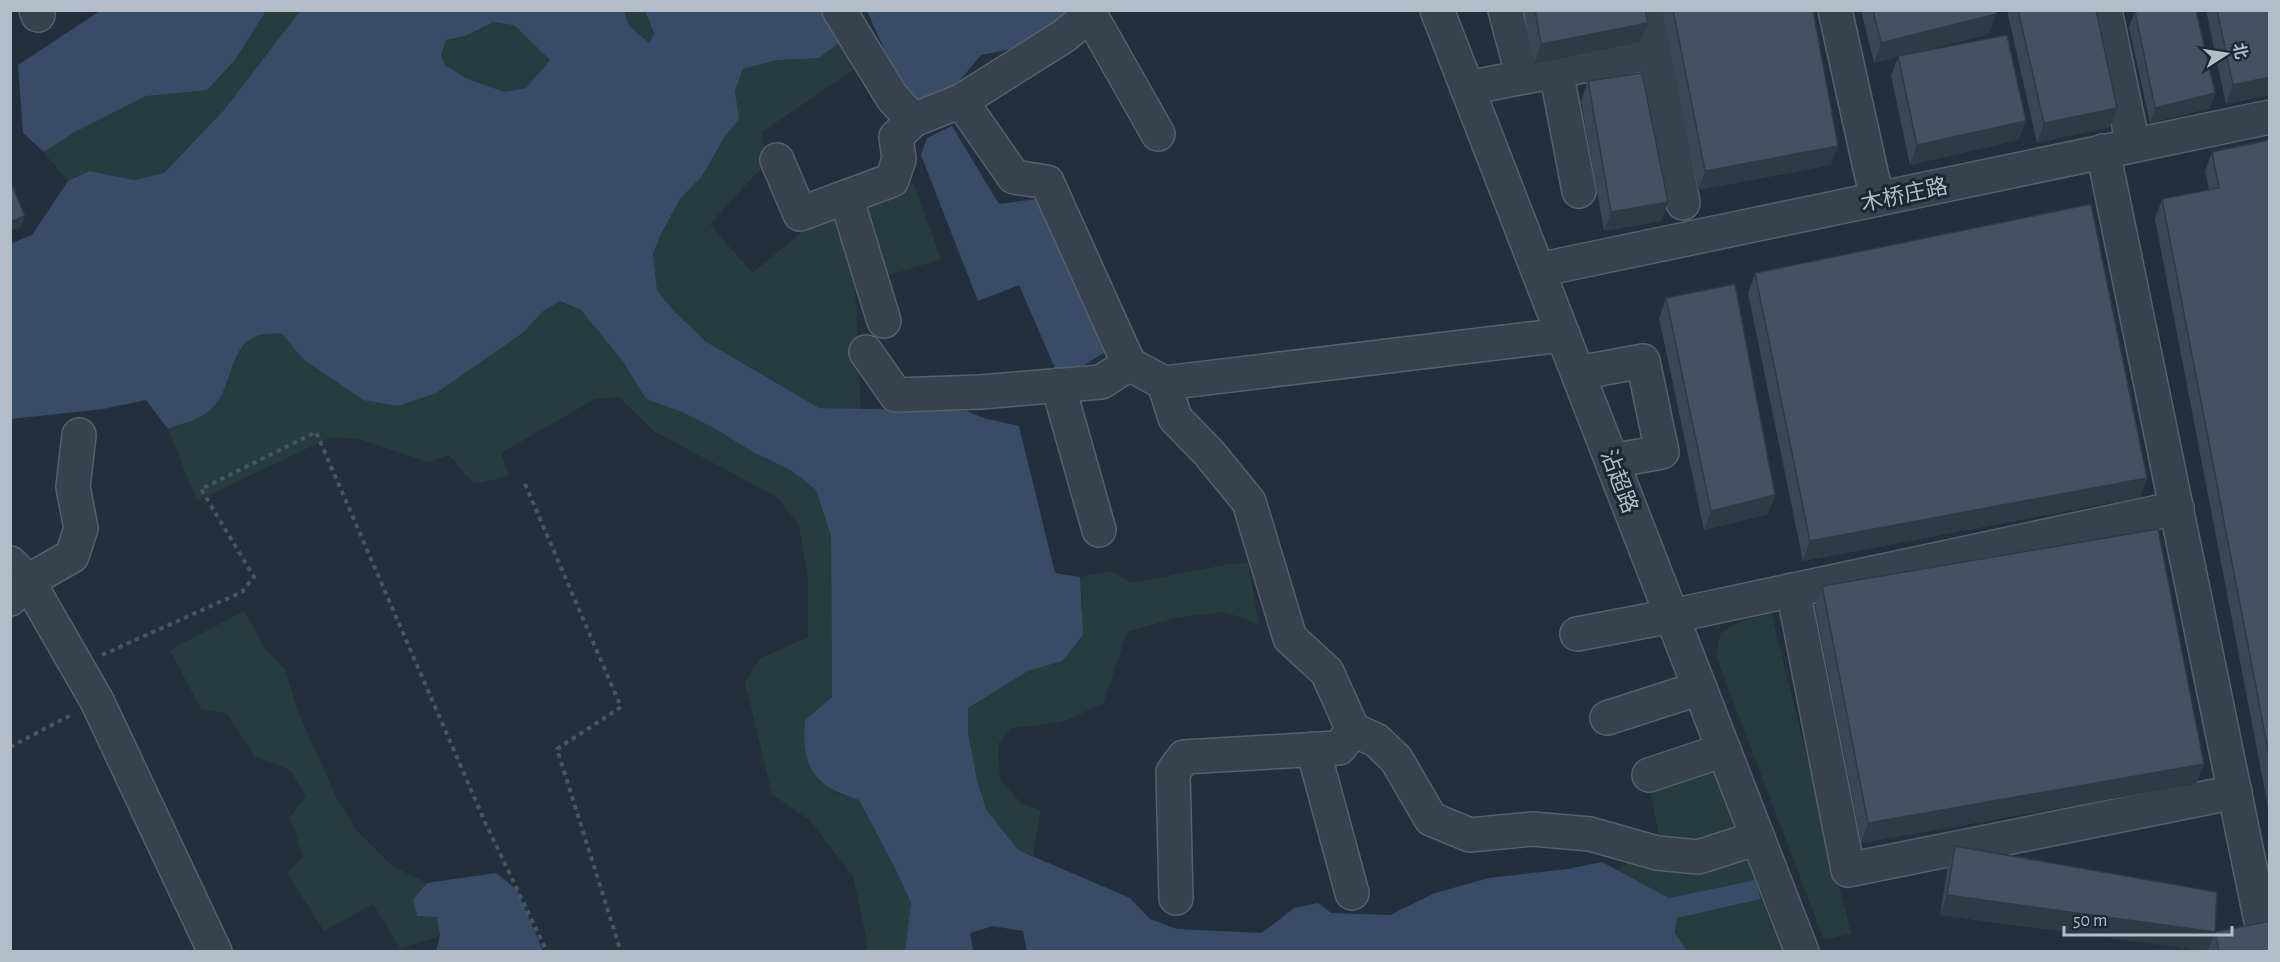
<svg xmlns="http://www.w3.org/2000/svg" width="2280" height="962" font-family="'Alegreya Sans','Noto Sans SC',sans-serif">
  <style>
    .green { fill: #263c3f }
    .water { fill: #394c67; fill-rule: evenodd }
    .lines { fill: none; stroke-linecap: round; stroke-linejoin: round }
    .minor-casing { stroke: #565f6c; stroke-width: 36 }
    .path { stroke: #44595c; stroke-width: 4; stroke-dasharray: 4.5 4.5; stroke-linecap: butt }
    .minor { stroke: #38414e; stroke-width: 33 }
    .wall { fill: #3b4654 }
    .shaded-wall { fill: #303945 }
    .building { fill: #455162; stroke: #303945; stroke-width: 1.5 }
    .labels { text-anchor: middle; stroke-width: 6; stroke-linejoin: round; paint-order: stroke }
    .street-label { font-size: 22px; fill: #b4bcc9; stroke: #1d2633 }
  </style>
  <rect width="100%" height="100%" fill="#242f3e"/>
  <!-- green -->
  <g class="green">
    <path d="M266,11H300L224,110L164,173L134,180L90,171L68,181L44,153L73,133L146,96L235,60Z"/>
    <path d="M624,11H645L654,33L649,44L629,26Z"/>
    <path d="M820,11H862L872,32L840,43L859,66L762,132L766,163L710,224L752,273L812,224L914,184L941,259L855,286L861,410L819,408L705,341L672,309L657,290L653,254L661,234L680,199L702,176L724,138L738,119L735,91L743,69L777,60L819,58L839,43Z"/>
    <path d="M493,22L514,24L550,60L526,88L505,92L468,79L446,66L441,55L446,40L465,36Z"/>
    <path d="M559,301L581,310L622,360L646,399L682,412L714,428L751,451L792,471L816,490L831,536L832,697L805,720L836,793L859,800L895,868L911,903L905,951H866L867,941L853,876L810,821L772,794L745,682L761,658L808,637V578L799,525L777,497L655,432L619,397L595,399L501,453L509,476L474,484L449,455L428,462L359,439L331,437L197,501L168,429C180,424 198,420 208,412C240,387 222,327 282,334L303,359L363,400L524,332L542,312Z"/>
    <path d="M1248,563L1259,624L1224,612L1175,618L1127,632L1103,704L1061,722L1012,728L998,744L1000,779L1022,804L1041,810L1033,856L1018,850L986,809L977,780L968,732V708L1028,671L1062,661L1083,608L1080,577L1110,571L1132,583L1230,564Z"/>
    <path d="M244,611L265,648L286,671L296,707L336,797L357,831L392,866L427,883L413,899L417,916L437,917L440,936L400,948L373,904L324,931L287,873L303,857L290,817L306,796L290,770L254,756L227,713L201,709L170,650Z"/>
    <path d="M1771,613L1851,934L1824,940L1716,656L1720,634L1738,622Z"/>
    <path d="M1715,766L1755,880L1669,898L1617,871L1659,835L1649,786Z"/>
    <path d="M1761,899L1782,951H1687L1675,933L1677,918Z"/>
  </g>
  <!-- water -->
  <g class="water">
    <path d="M100,11V10L266,11L235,60L207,90L146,96L73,133L44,152L23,133L18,65Z"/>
    <path d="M300,11H624L629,26L649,43L654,33L645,11H820L839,43L819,58L777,60L743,69L735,91L739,119L724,138L702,176L680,199L661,234L653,254L657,290L672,309L705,341L819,408L967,411L983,418L1019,426L1055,573L1080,577L1083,635L1062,661L1028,671L968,708V732L977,780L986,809L1018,850L1130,898L1150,919L1177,929L1262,933L1294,908L1318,903L1331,913L1390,915L1435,893L1489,878L1568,869L1602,862L1669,898L1755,880L1761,899L1677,918L1675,933L1687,951L1027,952L1023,931L993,926L970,933L973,951H905L911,903L895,868L859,800C814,786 801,768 805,720L832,697L831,536L816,490L792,471L751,451L714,428L682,412L646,399L622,360L581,310L560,301L542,312L524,332L436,393L398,406L363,400L303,359L282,334C222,327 240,387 208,412C198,420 180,424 168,429L146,400L103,409L11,419L10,244L32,235L68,181L90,171L134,180L164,173L224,110ZM493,22L514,25L550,60L526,88L505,92L468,79L446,66L441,55L446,40L465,36Z"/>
    <path d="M867,11H1071L1049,29L1016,48L981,55L950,92L922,104L898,80Z"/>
    <path d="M952,126L999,204L1044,198L1107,351L1084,365L1058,375L1019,285L978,301L921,155L927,138Z"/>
    <path d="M496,873L517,890L543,951H436L440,936L437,917L417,916L413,899L427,883Z"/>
  </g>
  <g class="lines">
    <defs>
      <g id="minor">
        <path d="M36,10L38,15"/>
        <path d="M839,10L892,97L913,120L961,101L1064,36L1090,14L1091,10"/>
        <path d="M1437,10L1802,952"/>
        <path d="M1505,10L1523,77"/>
        <path d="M1648,10L1683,203"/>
        <path d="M1835,10L1877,199"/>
        <path d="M2105,10L2133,145"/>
        <path d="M1090,14L1158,134"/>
        <path d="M1556,71L1579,191"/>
        <path d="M1467,88L1656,52"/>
        <path d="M961,101L1014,177L1047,182L1129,364L1164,383L1175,418L1209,453L1249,502L1290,638L1327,672L1353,730L1376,740L1396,759L1431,819L1470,835L1532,829L1590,834L1657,853L1698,857L1758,838"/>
        <path d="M2103,151L2261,921L2270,919"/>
        <path d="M777,160L800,214L892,180L899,159L896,137L913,120"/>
        <path d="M846,197L884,321"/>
        <path d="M1538,270L2270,117"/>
        <path d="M866,352L896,395L980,392L1101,382L1129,364"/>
        <path d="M1578,373L1643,361L1662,452L1612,461"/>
        <path d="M1164,383L1563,335"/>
        <path d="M1058,385L1099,530"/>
        <path d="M10,563L28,581L97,701L215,952"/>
        <path d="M1793,590L1848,870L2235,792"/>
        <path d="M10,599L28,581L72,556L81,528L73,487L79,435"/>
        <path d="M1577,634L1672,616L2177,508"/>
        <path d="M1607,718L1700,688"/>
        <path d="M1313,749L1352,893"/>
        <path d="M1649,775L1724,750"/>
        <path d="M1176,898L1173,772L1184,757L1339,748L1353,730"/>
      </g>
    </defs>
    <!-- minor casing -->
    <use href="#minor" class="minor-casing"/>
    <!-- path -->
    <g class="path">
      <path d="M525,484L621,707L557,749L621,952"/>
      <path d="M102,655L242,592L254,577L201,489L316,432L485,822L547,952"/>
      <path d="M10,747L73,714"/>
    </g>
    <!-- minor -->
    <use href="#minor" class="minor"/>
  </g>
  <!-- wall -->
  <g class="wall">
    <path d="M1524,10H1645L1648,23L1640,42L1534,64Z"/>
    <path d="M1662,10H1813L1831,165L1698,190Z"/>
    <path d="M1861,10H1996V14L1989,34L1906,55L2026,121L2018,140L1910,165L1891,76L1898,57L1874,63Z"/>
    <path d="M2007,10H2096L2117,108L2110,127L2037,143Z"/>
    <path d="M2206,10H2270L2226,104Z"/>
    <path d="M2135,12L2215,93L2210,108L2150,123L2129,27Z"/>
    <path d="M1588,81L1668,202L1661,221L1604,231L1581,101Z"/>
    <path d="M2270,140V817L2155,219L2162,199L2209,190L2205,171L2212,152Z"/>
    <path d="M1755,273L2147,478L2140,497L1803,561L1748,293Z"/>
    <path d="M1666,298L1775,495L1768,514L1704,530L1659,318Z"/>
    <path d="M1822,586L2196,784L1861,843L1815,606Z"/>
    <path d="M1955,846L2215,932L2270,951H2208L1940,915L1948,866Z"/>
  </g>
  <!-- shaded-wall -->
  <g class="shaded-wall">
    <path d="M1996,14L1989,34L1874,63L1881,43Z"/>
    <path d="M1648,23L1640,42L1534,64L1541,44Z"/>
    <path d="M2270,77V95L2226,104L2233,85Z"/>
    <path d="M2215,93L2210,108L2150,123L2155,108Z"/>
    <path d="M2117,108L2110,127L2037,143L2044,123Z"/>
    <path d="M2026,121L2018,140L1910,165L1917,145Z"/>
    <path d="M1838,146L1831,165L1698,190L1705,171Z"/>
    <path d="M1668,202L1661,221L1604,231L1611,212Z"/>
    <path d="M25,216L21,227L10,231V222Z"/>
    <path d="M2147,478L2140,497L1803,561L1810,541Z"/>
    <path d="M1775,495L1768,514L1704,530L1711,511Z"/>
    <path d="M2204,764L2196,784L1861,843L1868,823Z"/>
    <path d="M1947,895L2215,932L2208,951L1940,915Z"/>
  </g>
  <!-- building -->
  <g class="building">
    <path d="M1535,10H1645L1648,23L1541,44Z"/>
    <path d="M1673,10H1813L1838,146L1705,171Z"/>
    <path d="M1873,10H1996V14L1881,43Z"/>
    <path d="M2018,10H2096L2117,108L2044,123Z"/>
    <path d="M2141,10H2196L2215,93L2155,108L2135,12Z"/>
    <path d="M2217,10H2270V77L2233,85Z"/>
    <path d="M2007,35L2026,121L1917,145L1898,56Z"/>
    <path d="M1642,73L1668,202L1611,212L1588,81Z"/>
    <path d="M2270,140V760L2162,199L2219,188L2212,152Z"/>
    <path d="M10,180L25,216L10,222Z"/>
    <path d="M2091,204L2147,478L1810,541L1755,273Z"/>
    <path d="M1735,284L1775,495L1711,511L1666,298Z"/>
    <path d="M2158,529L2204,764L1868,823L1822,586Z"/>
    <path d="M1955,846L2217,892L2215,932L1947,895Z"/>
    <path d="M2270,921V951H2219L2215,932Z"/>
  </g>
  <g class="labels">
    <!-- street labels -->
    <g class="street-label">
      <text transform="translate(1904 194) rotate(-12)" y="8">木桥庄路</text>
      <text transform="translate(1620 481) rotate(69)" y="8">沾超路</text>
    </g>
  </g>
  <!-- border -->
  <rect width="2280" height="962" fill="none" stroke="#b4bcc9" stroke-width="24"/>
  <!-- north arrow -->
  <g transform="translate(2226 54) rotate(78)" stroke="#1d2633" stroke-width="4.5" paint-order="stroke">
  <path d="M0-4.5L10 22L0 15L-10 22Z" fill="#b4bcc9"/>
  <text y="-9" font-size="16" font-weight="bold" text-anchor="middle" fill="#b4bcc9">北</text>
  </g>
  <!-- scale -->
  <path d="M2064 926v9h168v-9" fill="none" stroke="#b4bcc9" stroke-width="3"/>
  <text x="2073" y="926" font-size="18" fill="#b4bcc9" stroke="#1d2633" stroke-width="4.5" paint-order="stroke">50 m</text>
</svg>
